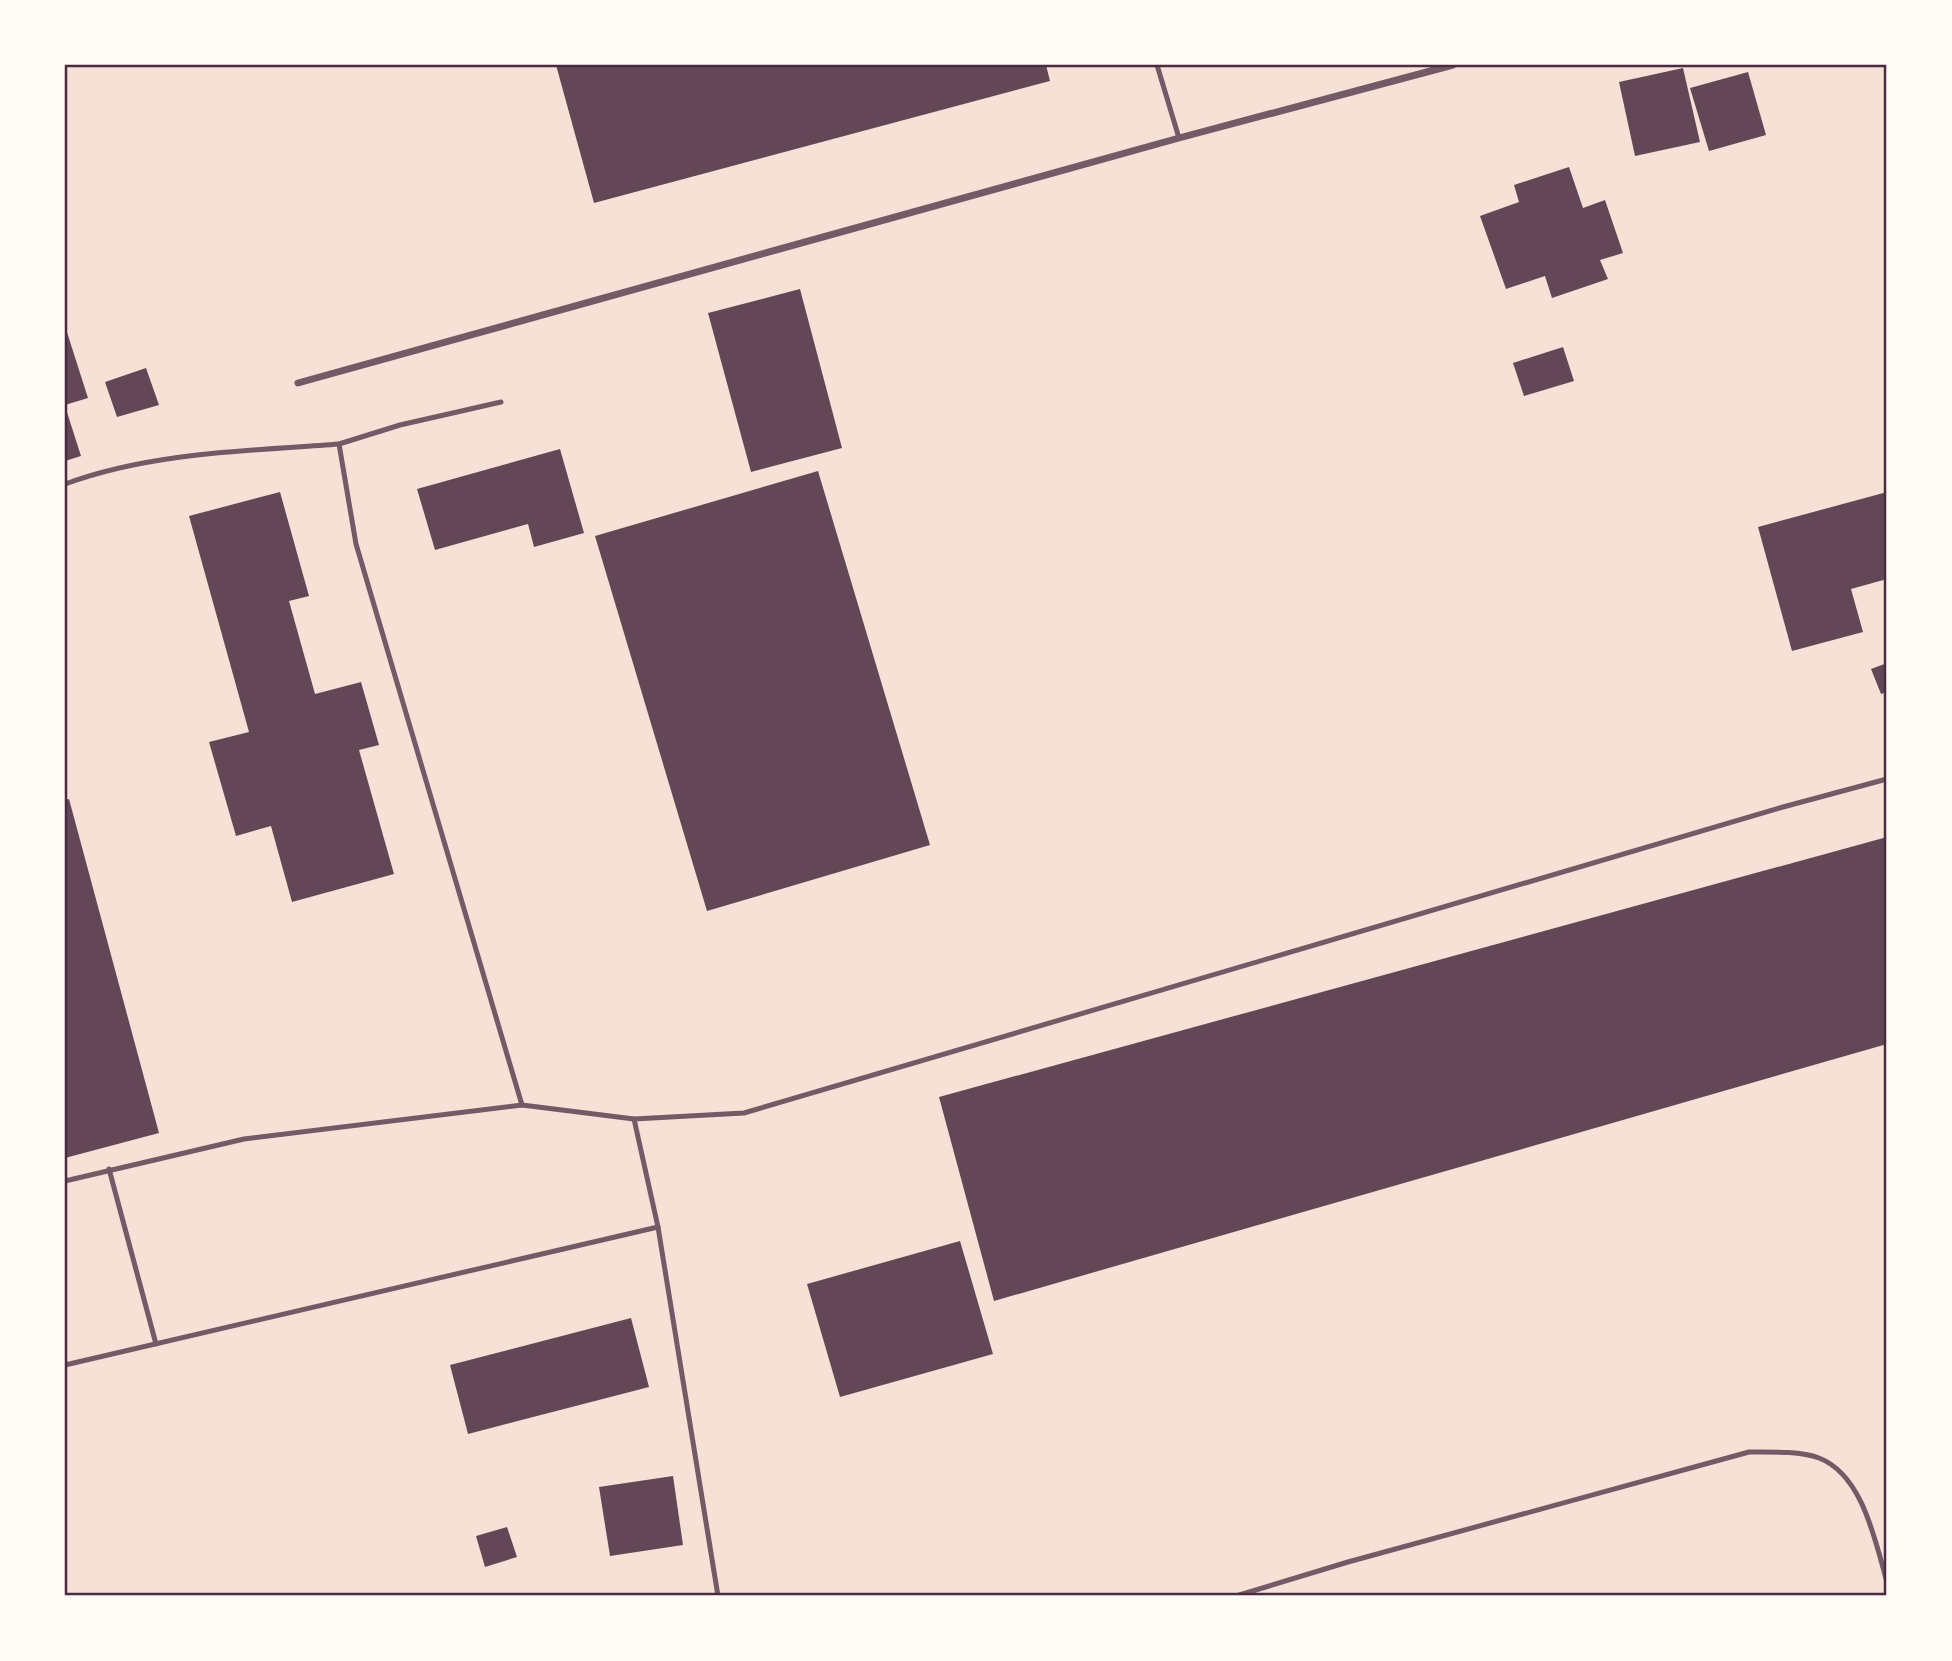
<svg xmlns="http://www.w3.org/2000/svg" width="1952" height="1661" font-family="Mulish,sans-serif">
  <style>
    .building { fill: #644757 }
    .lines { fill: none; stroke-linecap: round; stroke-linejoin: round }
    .service { stroke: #755966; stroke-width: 5 }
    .minor { stroke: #755966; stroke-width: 7 }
    .neatline { fill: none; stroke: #4a2c40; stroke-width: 2.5 }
  </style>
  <rect width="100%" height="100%" fill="#f7e1d7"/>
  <!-- building -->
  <g class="building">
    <path d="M556,65H1046L1050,81L594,203Z"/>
    <path d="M1683,68L1700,142L1635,156L1619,82Z"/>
    <path d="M1748,72L1766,135L1709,151L1690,88Z"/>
    <path d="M1569,167L1583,208L1605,200L1623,253L1600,260L1608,279L1552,298L1545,276L1506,289L1480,216L1519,202L1514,185Z"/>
    <path d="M800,289L842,448L751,472L708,313Z"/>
    <path d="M65,326L88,398L65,405Z"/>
    <path d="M1563,347L1574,381L1524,396L1513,363Z"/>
    <path d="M146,368L159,405L117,417L105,382Z"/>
    <path d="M65,406L81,456L65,461Z"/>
    <path d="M560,449L584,533L534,547L528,524L435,550L417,489Z"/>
    <path d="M818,471L930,845L707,911L595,536Z"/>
    <path d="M280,492L309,596L289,601L315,694L361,682L379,745L359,750L394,874L292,902L271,826L236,836L209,742L249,732L189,516Z"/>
    <path d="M1887,492V579L1851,589L1863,632L1792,651L1758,527Z"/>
    <path d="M1887,663V692L1881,694L1871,669Z"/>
    <path d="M69,799L159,1133L65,1158V800Z"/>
    <path d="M1887,837V1044L994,1301L939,1097Z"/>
    <path d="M960,1241L993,1354L840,1397L807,1284Z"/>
    <path d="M631,1318L649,1387L468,1434L450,1365Z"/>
    <path d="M673,1476L683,1545L610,1556L599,1487Z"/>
    <path d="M507,1527L517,1557L485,1567L476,1536Z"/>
  </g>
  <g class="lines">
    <!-- service -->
    <g class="service">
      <path d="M1157,65L1179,138"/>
      <path d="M501,402L400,425L339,444L356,544L522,1105"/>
      <path d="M65,484C152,452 248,451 339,444"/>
      <path d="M634,1119L658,1227L718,1596"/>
      <path d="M109,1169L156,1344"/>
      <path d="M65,1181L244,1139L522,1105L634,1119L744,1113L1783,807L1887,779"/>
      <path d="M65,1365L658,1227"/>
      <path d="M1236,1596L1348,1562L1749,1452C1769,1452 1800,1451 1819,1458C1863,1475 1875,1541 1887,1582"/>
    </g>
    <!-- minor -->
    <path class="minor" d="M298,383L1179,138L1453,65"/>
  </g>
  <!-- border -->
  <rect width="1952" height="1661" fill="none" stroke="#fffaf5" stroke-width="133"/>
  <rect x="66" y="66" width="1819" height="1528" class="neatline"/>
</svg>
